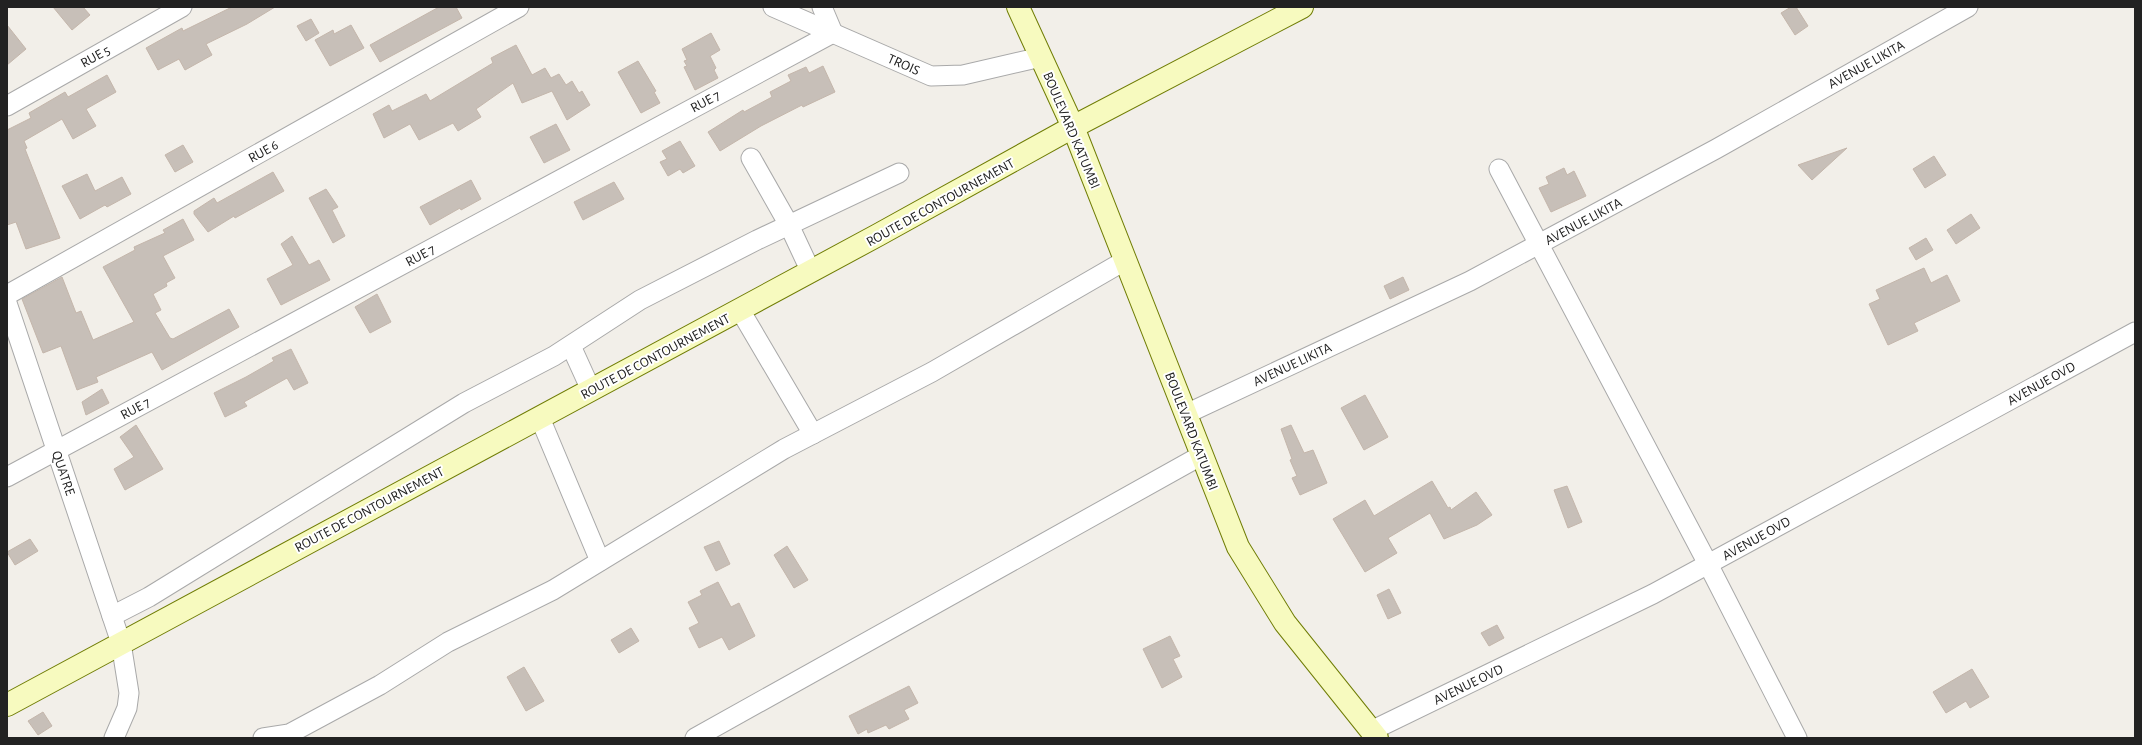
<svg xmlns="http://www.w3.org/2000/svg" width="2142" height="745" font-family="'Alegreya Sans',sans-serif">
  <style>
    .building { fill: #c7bfb8; stroke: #c4b6ab }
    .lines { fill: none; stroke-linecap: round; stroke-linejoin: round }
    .street-casing { stroke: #a9a9a9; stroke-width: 21 }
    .secondary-casing { stroke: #707d05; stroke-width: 24 }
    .street { stroke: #fff; stroke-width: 19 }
    .secondary { stroke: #f7fabf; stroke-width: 22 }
    .labels { text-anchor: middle; stroke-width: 4; stroke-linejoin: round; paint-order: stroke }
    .street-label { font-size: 14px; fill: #222; stroke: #fff }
  </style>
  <rect width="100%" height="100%" fill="#f2efe9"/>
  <g class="building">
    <path d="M53,7H83L90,15L72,30Z"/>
    <path d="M232,7H275L247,24L206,44L212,55L185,70L179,59L158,70L146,48L182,28L183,31Z"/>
    <path d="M439,7H456L462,18L380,62L370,45Z"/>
    <path d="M1791,7H1796L1808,26L1795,35L1781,13Z"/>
    <path d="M311,19L319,33L306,41L297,26Z"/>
    <path d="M7,25L26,49L7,65Z"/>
    <path d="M351,25L364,48L330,66L315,40L333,30L334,34Z"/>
    <path d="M711,33L720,50L710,56L716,68L714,70L718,78L695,90L684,67L687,66L684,61L687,60L682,49Z"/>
    <path d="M516,45L532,75L545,68L551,78L559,74L566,85L572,81L579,93L582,91L590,105L567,120L552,91L522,103L513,83L476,109L481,117L458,131L453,123L419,140L410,124L384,138L373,114L389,105L392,111L426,94L430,101L493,63L491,58Z"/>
    <path d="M638,61L656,91L654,92L660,103L641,113L618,72Z"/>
    <path d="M823,66L835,92L803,107L802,105L761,126L720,151L708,132L743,110L744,112L772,97L770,92L791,81L788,75L806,67L809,73Z"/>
    <path d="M107,75L116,92L86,109L96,126L73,139L62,119L24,141L27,148L25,149L60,238L26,249L16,222L7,225V130L31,118L29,113L65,92L68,97Z"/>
    <path d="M556,124L570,150L544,163L530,137Z"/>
    <path d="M680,141L695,166L683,173L680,169L668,176L660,162L667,159L662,151Z"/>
    <path d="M183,145L193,162L175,172L165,155Z"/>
    <path d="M1847,148L1812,180L1798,165Z"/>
    <path d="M1934,156L1946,175L1925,188L1913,169Z"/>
    <path d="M1564,168L1567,175L1574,171L1586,196L1551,212L1539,188L1549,184L1546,177Z"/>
    <path d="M273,172L284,191L235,218L234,216L208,232L194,214V211L214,198L217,203Z"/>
    <path d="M87,174L95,191L122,177L131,194L107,207L105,205L80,219L62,186Z"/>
    <path d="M471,180L481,199L461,210L460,208L430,225L420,207Z"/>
    <path d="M614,182L624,199L583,220L574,202Z"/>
    <path d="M326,189L338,207L332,210L345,236L333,243L309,198Z"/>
    <path d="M1971,214L1980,228L1956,244L1947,230Z"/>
    <path d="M183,219L194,240L163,256L175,278L166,283L167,286L153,294L161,310L155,313L170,338L173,339L229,309L239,327L162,370L152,352L96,377L98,382L77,390L61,346L43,353L22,299L62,277L76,313L81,311L93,340L134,322L103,267L135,250L134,247L165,233L163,230Z"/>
    <path d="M292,236L309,265L319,260L330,280L281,305L267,279L293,265L281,244Z"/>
    <path d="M1926,238L1933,250L1916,260L1909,248Z"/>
    <path d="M1924,268L1931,283L1947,275L1960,301L1914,323L1918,331L1888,345L1869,304L1880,299L1876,290Z"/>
    <path d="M1403,277L1409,290L1390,299L1384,286Z"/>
    <path d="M377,294L391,322L370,333L355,307Z"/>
    <path d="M291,349L308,383L294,390L287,378L244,402L247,406L225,417L214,393L246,377L274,361L272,358Z"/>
    <path d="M102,389L109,403L86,415L82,402Z"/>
    <path d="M1365,395L1388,437L1364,450L1341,408Z"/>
    <path d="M136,425L163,469L125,490L114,469L134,457L120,437Z"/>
    <path d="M1291,425L1304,453L1313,450L1327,483L1300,495L1292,478L1297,476L1290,460L1292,459L1281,429Z"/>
    <path d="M1432,481L1448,508L1450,507L1451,510L1476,492L1492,515L1477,525L1444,539L1430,513L1388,538L1397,553L1365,572L1333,519L1365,500L1374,516Z"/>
    <path d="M1567,486L1582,522L1568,528L1554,490Z"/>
    <path d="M30,539L38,551L15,565L7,552Z"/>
    <path d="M719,541L730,564L716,571L704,547Z"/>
    <path d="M787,546L808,580L794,588L774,555Z"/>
    <path d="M718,582L731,607L739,603L755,636L729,650L722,637L699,648L689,628L699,623L688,602L702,595L700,591Z"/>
    <path d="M1389,589L1401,613L1388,619L1377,595Z"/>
    <path d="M1497,625L1504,638L1489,646L1481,633Z"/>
    <path d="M631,628L639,641L619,653L611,640Z"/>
    <path d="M1170,636L1180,656L1173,659L1182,677L1162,688L1143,649Z"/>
    <path d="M524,667L544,701L526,711L507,677Z"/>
    <path d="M1972,669L1989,697L1970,708L1966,701L1946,713L1933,692Z"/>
    <path d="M909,686L918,703L904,710L909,719L889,729L886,725L868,733L867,729L858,734L849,716Z"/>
    <path d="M43,712L52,726L38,735L28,721Z"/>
  </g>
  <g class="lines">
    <g class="street-casing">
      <g id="street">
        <path d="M773,7L931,76L963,75L1041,57"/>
        <path d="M7,106L182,7"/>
        <path d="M751,158L789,225L811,272"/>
        <path d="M1499,169L1708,564L1797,738"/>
        <path d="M7,295L519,7"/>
        <path d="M7,303L121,643L129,693L127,708L114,738"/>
        <path d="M740,310L813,434"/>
        <path d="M571,346L591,390"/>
        <path d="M1186,414L1470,281L1716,149L1968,7"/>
        <path d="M540,418L600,561"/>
        <path d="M7,477L833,33L822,7"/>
        <path d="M112,616L149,597L464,403L554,356L640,300L757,240L899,173"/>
        <path d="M1371,731L1653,594L2135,332"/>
        <path d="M263,738L289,734L380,685L448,642L553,590L784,449L932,372L1126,260"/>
        <path d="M695,738L1202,455"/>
      </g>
    </g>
    <g class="secondary-casing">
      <g id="secondary">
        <path d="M1018,7L1073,127L1238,547L1285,623L1377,738"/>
        <path d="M7,705L878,235L1073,127L1302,7"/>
      </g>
    </g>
    <use href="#street" class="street"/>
    <use href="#secondary" class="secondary"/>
  </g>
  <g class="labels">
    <g class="street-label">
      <text transform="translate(95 56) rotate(-29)" y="5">RUE 5</text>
      <text transform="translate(904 64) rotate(24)" y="5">TROIS</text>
      <text transform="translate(1866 64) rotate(-29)" y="5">AVENUE LIKITA</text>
      <text transform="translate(705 101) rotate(-28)" y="5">RUE 7</text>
      <text transform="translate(1072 130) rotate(67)" y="5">BOULEVARD KATUMBI</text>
      <text transform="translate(263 151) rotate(-29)" y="5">RUE 6</text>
      <text transform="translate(940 202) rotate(-29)" y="5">ROUTE DE CONTOURNEMENT</text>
      <text transform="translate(1583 221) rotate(-28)" y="5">AVENUE LIKITA</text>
      <text transform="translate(420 255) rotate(-28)" y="5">RUE 7</text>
      <text transform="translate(655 356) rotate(-28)" y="5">ROUTE DE CONTOURNEMENT</text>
      <text transform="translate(1292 364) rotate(-25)" y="5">AVENUE LIKITA</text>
      <text transform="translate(2041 383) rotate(-29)" y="5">AVENUE OVD</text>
      <text transform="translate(135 408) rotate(-28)" y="5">RUE 7</text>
      <text transform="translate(1192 431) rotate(69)" y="5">BOULEVARD KATUMBI</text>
      <text transform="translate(64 473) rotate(71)" y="5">QUATRE</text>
      <text transform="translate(369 509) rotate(-28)" y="5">ROUTE DE CONTOURNEMENT</text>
      <text transform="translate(1756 538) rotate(-29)" y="5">AVENUE OVD</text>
      <text transform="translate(1468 684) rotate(-26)" y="5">AVENUE OVD</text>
    </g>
  </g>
  <rect width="2142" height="745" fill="none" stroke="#222222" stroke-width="16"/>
</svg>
